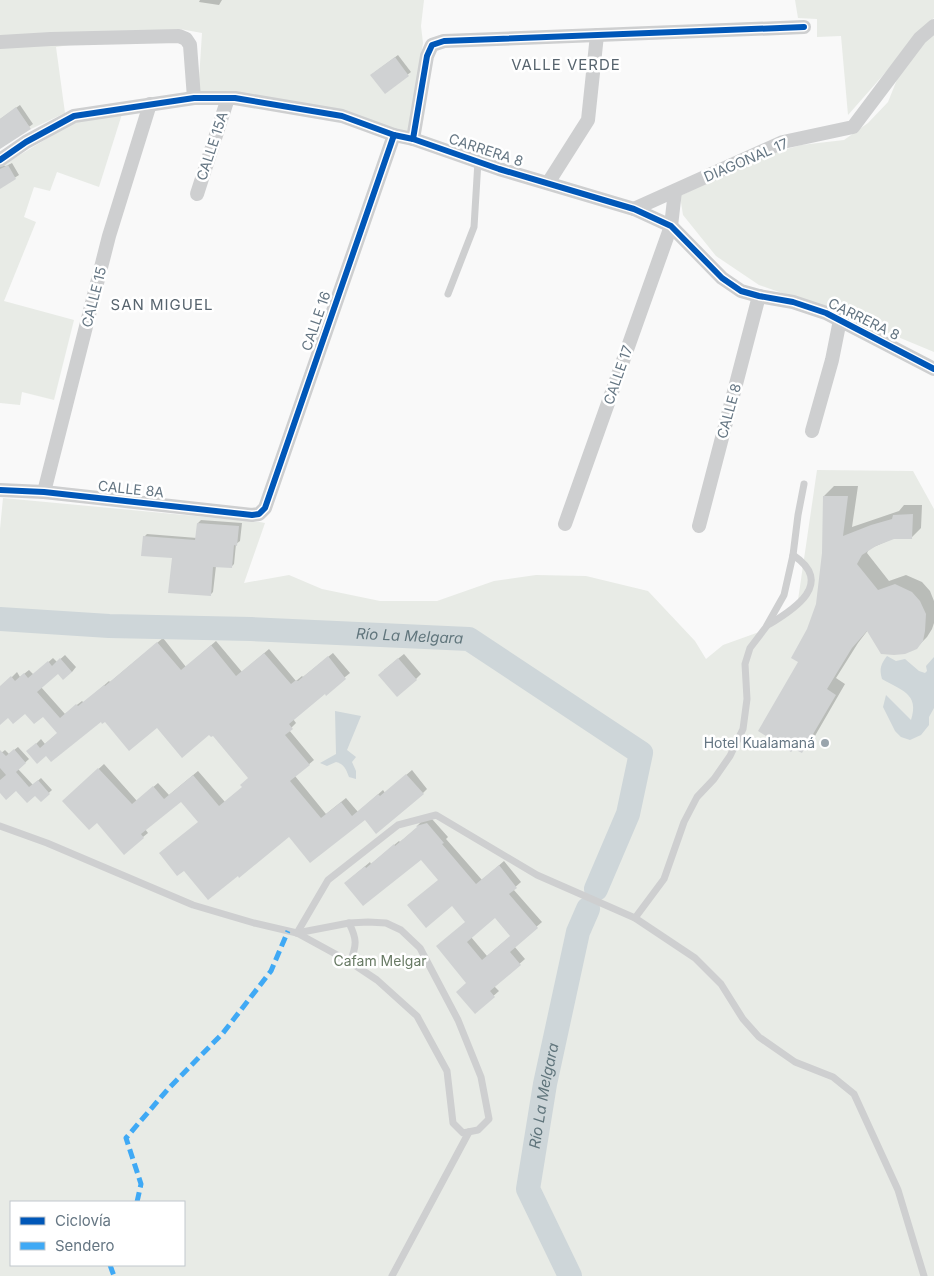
<svg xmlns="http://www.w3.org/2000/svg" width="934" height="1276" font-family="Inter,sans-serif">
  <style>
    .green { fill: #e8ebe6; fill-rule: evenodd }
    .water { fill: #ced6d9 }
    .shadow { fill: #0003; fill-rule: evenodd }
    .lines { fill: none; stroke-linecap: round; stroke-linejoin: round }
    .river { stroke: #ced6d9; stroke-width: 24 }
    .building { fill: #d0d2d3; fill-rule: evenodd }
    .service { stroke: #cecfd0; stroke-width: 7 }
    .minor { stroke: #cecfd0; stroke-width: 14 }
    .quiet { stroke: #3fa9f5; stroke-width: 5; stroke-dasharray: 10 5; stroke-linecap: butt }
    .cycleway-casing { stroke: #fff; stroke-width: 9 }
    .cycleway { stroke: #0057b8; stroke-width: 6 }
    .poi-dot { fill: #99a4ac; stroke: #fff; stroke-width: 2 }
    .labels { text-anchor: middle; stroke-width: 5; stroke-linejoin: round; paint-order: stroke }
    .street-label { font-size: 14px; fill: #657683; stroke: #fff }
    .poi-label { font-size: 14px; fill: #657683; stroke: #fff; text-anchor: end }
    .park-label { font-size: 14px; fill: #687a64; stroke: #fff }
    .neighbourhood-label { font-size: 15px; letter-spacing: 1px; fill: #57646e; stroke: #fff }
    .water-label { font-size: 15px; font-style: italic; fill: #60757c; stroke: #fff }
  </style>
  <rect width="100%" height="100%" fill="#f9f9f9"/>
  <g class="green">
    <path d="M0,0H424L421,26L423,43L408,133L198,95L202,33L180,29L56,47L65,113L31,129L16,108L0,119Z"/>
    <path d="M795,0H934V18L916,34L899,57L848,115L841,36L817,37V19L798,18Z"/>
    <path d="M934,28V352L845,315L759,285L716,256L683,215L680,196L765,155L801,145L844,140L868,123L888,102L902,67Z"/>
    <path d="M122,114L99,187L57,172L50,191L34,187L24,217L36,222L4,301L74,320L54,400L22,392L20,405L0,403V167L76,121Z"/>
    <path d="M817,470L913,471L934,509V1276H0V529L3,498L260,522L265,523L244,583L289,575L322,589L380,601H437L494,581L536,575L586,576L648,591L695,641L706,659L723,645L770,628L798,600ZM11,1202H184V1265H11Z"/>
  </g>
  <g class="water">
    <path d="M887,656L896,661L905,659L919,671L925,673L927,671L926,666L934,657V708L929,717V725L921,735L910,740L901,737L895,731L883,707L886,695L911,720C920,693 900,690 882,679C879,668 881,664 887,656Z"/>
    <path d="M335,711L361,716L347,750L356,757L352,762L356,771V779L349,777C346,769 344,764 336,762L327,766L320,763L336,754Z"/>
  </g>
  <g class="shadow">
    <path d="M200,0H222L219,5L199,2Z"/>
    <path d="M398,55L411,72L385,92L375,72Z"/>
    <path d="M20,105L33,124L0,148V119Z"/>
    <path d="M12,163L19,175L0,187V165L6,166Z"/>
    <path d="M834,486H858L852,527L899,511L904,505H922L921,528L911,538H894L869,549L867,553L889,581L906,575L922,582L930,591L934,601V623L932,629L927,637L916,648L868,630L858,643L836,678L845,684L812,741L802,751L799,661L817,605L823,553L824,496Z"/>
    <path d="M201,520L242,523L240,541L236,544L234,564L231,567L216,566L213,592L210,595L173,557L144,537L147,534L197,538L198,523Z"/>
    <path d="M163,638L186,667L216,641L242,672L269,649L296,681L302,676L303,677L333,653L350,673L293,719L296,723L289,730L314,760L295,776L326,814L346,798L358,812L383,790L385,793L412,770L427,789L423,793L365,818L289,835L199,822L181,800L145,829L148,833L143,837L97,821L68,797L104,764L137,801L158,783L169,795L198,771L225,802L243,787L249,778L213,734L157,726L101,720L46,754L33,747L41,739L45,744L59,732L43,715L25,712L8,716L0,723V704L9,680L17,672L20,677L29,670L34,675L53,658L57,662L65,655L76,667L72,672H58L41,687L65,714L82,701L84,703L109,681L110,682Z"/>
    <path d="M404,654L421,674L416,679L384,670Z"/>
    <path d="M18,747L29,759L18,769L33,785L41,778L52,790L41,800L36,794L16,789L0,792V754L5,750L9,754Z"/>
    <path d="M432,819L448,837L446,839L482,880L504,861L521,882L513,889L542,922L514,946L525,959L494,986L499,991L475,1012L468,983L466,922L439,879L421,858L350,879L370,862L371,864L399,841L400,842L418,827L417,826L422,821ZM495,917L511,936L487,956L471,937Z"/>
  </g>
  <g class="lines">
    <g class="river">
      <path id="s1" d="M0,619L109,626L251,629L469,639L641,753L628,814L596,889"/>
      <path id="s2" d="M570,1276L528,1189L545,1084L578,932L588,909"/>
    </g>
  </g>
  <g class="building">
    <path d="M395,57L409,76L385,94L370,75Z"/>
    <path d="M16,107L31,129L0,149V119Z"/>
    <path d="M8,165L16,179L0,189V169Z"/>
    <path d="M823,496H848L843,536L871,525L892,519L893,515L913,514L912,539H894L876,546L862,555L857,564L878,590L895,584L912,592L920,601L926,614L925,631L923,641L917,649L905,654L894,655L881,654L867,631L852,648L827,689L836,695L802,753L794,749L791,752L758,731L798,662L791,658L807,629L816,604L822,553Z"/>
    <path d="M197,523L239,526L237,546L234,545L232,568L213,567L211,596L168,593L172,558L141,556L143,536L195,540Z"/>
    <path d="M157,642L181,670L211,645L236,676L264,653L291,684L296,680L298,681L328,656L346,679L326,696L325,694L289,724L293,729L285,735L310,765L290,781L321,818L341,802L352,816L378,794L380,796L406,774L424,794L376,834L365,820L310,863L289,837L239,878L238,876L208,900L184,871L177,876L159,853L198,822L181,802L141,834L144,838L124,855L97,823L89,830L62,801L98,768L132,804L153,786L164,799L193,775L219,806L242,787L240,785L248,778L213,736L211,737L209,735L182,758L157,728L129,751L105,722L102,724L101,722L51,762L46,756L37,764L26,751L36,743L40,748L57,733L43,717L34,724L25,714L13,724L8,718L0,725V686L11,676L15,681L24,673L28,678L48,661L52,666L60,658L72,672L63,680L58,674L37,692L60,718L76,704L78,706L104,685L105,686Z"/>
    <path d="M398,658L417,680L397,697L378,675Z"/>
    <path d="M14,749L26,763L16,772L29,787L38,780L50,794L41,802L35,796L27,803L16,791L6,800L0,793V780L6,775L0,768V750L6,756Z"/>
    <path d="M427,823L444,843L442,844L476,884L499,865L517,888L509,894L538,928L510,952L521,965L490,991L495,997L475,1014L456,992L466,983L436,946L465,922L452,906L426,928L407,905L438,880L421,860L363,906L344,883L365,866L366,868L394,844L395,846L417,827L416,826ZM495,918L510,936L482,960L467,942Z"/>
  </g>
  <g class="lines">
    <g class="service">
      <path d="M448,294L474,227L478,161"/>
      <path d="M768,625C795,609 835,583 793,555"/>
      <path d="M0,826L47,843L193,905L254,923L297,933L350,962L377,980L417,1016L447,1071L453,1123L463,1133L478,1130L489,1119L481,1077L458,1020L420,948L401,930L386,923L368,922L349,923C357,939 357,945 350,962"/>
      <path d="M635,918L664,879L684,822L697,797L714,779L730,756L743,729L747,699L745,664L750,648L766,627L784,595L793,555L798,515L804,484"/>
      <path d="M297,933L328,880L398,825L436,815L537,875L635,918L695,958L721,984L743,1019L759,1037L795,1062L833,1077L854,1094L898,1190L924,1276"/>
      <path d="M297,933L349,923"/>
      <path d="M392,1276L469,1132"/>
    </g>
    <g class="minor">
      <path d="M0,42L51,39L179,36L186,39L190,45L194,98"/>
      <path d="M413,139L427,56L432,45L444,41L804,27"/>
      <path d="M0,160L26,142L74,116L194,98H235L342,116L394,135L413,139L499,169L634,209L671,226L722,278L741,291L759,296L793,302L826,313L934,369"/>
      <path d="M548,183L588,120L597,35"/>
      <path d="M197,194L228,98"/>
      <path d="M634,209L783,142L853,127L920,38L934,26"/>
      <path d="M812,431L832,360L840,320"/>
      <path d="M0,490L44,492L252,515L259,514L265,508L394,135"/>
      <path d="M44,492L109,236L150,104"/>
      <path d="M565,524L671,226L675,191"/>
      <path d="M699,526L759,296"/>
    </g>
    <g class="quiet">
      <path d="M137,1202L141,1184L126,1138L168,1089L223,1033L271,971L288,931"/>
      <path d="M110,1265L114,1276"/>
    </g>
    <g class="cycleway-casing">
      <g id="cycleway">
        <path d="M413,139L427,56L432,45L444,41L804,27"/>
        <path d="M0,160L26,142L74,116L194,98H235L342,116L394,135L413,139L499,169L634,209L671,226L722,278L741,291L759,296L793,302L826,313L934,369"/>
        <path d="M0,490L44,492L252,515L259,514L265,508L394,135"/>
      </g>
    </g>
    <use href="#cycleway" class="cycleway"/>
  </g>
  <circle class="poi-dot" cx="825" cy="743" r="5"/>
  <g class="labels">
    <g class="street-label">
      <text transform="translate(212 146) rotate(-72)" y="5">CALLE 15A</text>
      <text transform="translate(486 150) rotate(18)" y="5">CARRERA 8</text>
      <text transform="translate(746 160) rotate(-23)" y="5">DIAGONAL 17</text>
      <text transform="translate(94 297) rotate(-76)" y="5">CALLE 15</text>
      <text transform="translate(864 319) rotate(26)" y="5">CARRERA 8</text>
      <text transform="translate(316 321) rotate(-71)" y="5">CALLE 16</text>
      <text transform="translate(618 375) rotate(-71)" y="5">CALLE 17</text>
      <text transform="translate(729 411) rotate(-75)" y="5">CALLE 8</text>
      <text transform="translate(131 489) rotate(6)" y="5">CALLE 8A</text>
    </g>
    <g class="poi-label">
      <text x="815" y="748">Hotel Kualamaná</text>
    </g>
    <g class="park-label">
      <text x="380" y="966">Cafam Melgar</text>
    </g>
    <g class="neighbourhood-label">
      <text x="566" y="70">VALLE VERDE</text>
      <text x="162" y="310">SAN MIGUEL</text>
    </g>
    <g class="water-label">
      <text dy="5" stroke="none"><textPath href="#s1" startOffset="410">Río La Melgara</textPath></text>
      <text dy="5" stroke="none"><textPath href="#s2" startOffset="191">Río La Melgara</textPath></text>
    </g>
  </g>
  <rect x="10" y="1201" width="175" height="65" fill="#ffffff" stroke="#c1c8cd"/>
  <rect x="20" y="1217" width="25" height="8" fill="#0057b8" stroke="#c1c8cd"/>
  <text x="55" y="1226" font-size="15" fill="#657683">Ciclovía</text>
  <rect x="20" y="1242" width="25" height="8" fill="#3fa9f5" stroke="#c1c8cd"/>
  <text x="55" y="1251" font-size="15" fill="#657683">Sendero</text>
</svg>
